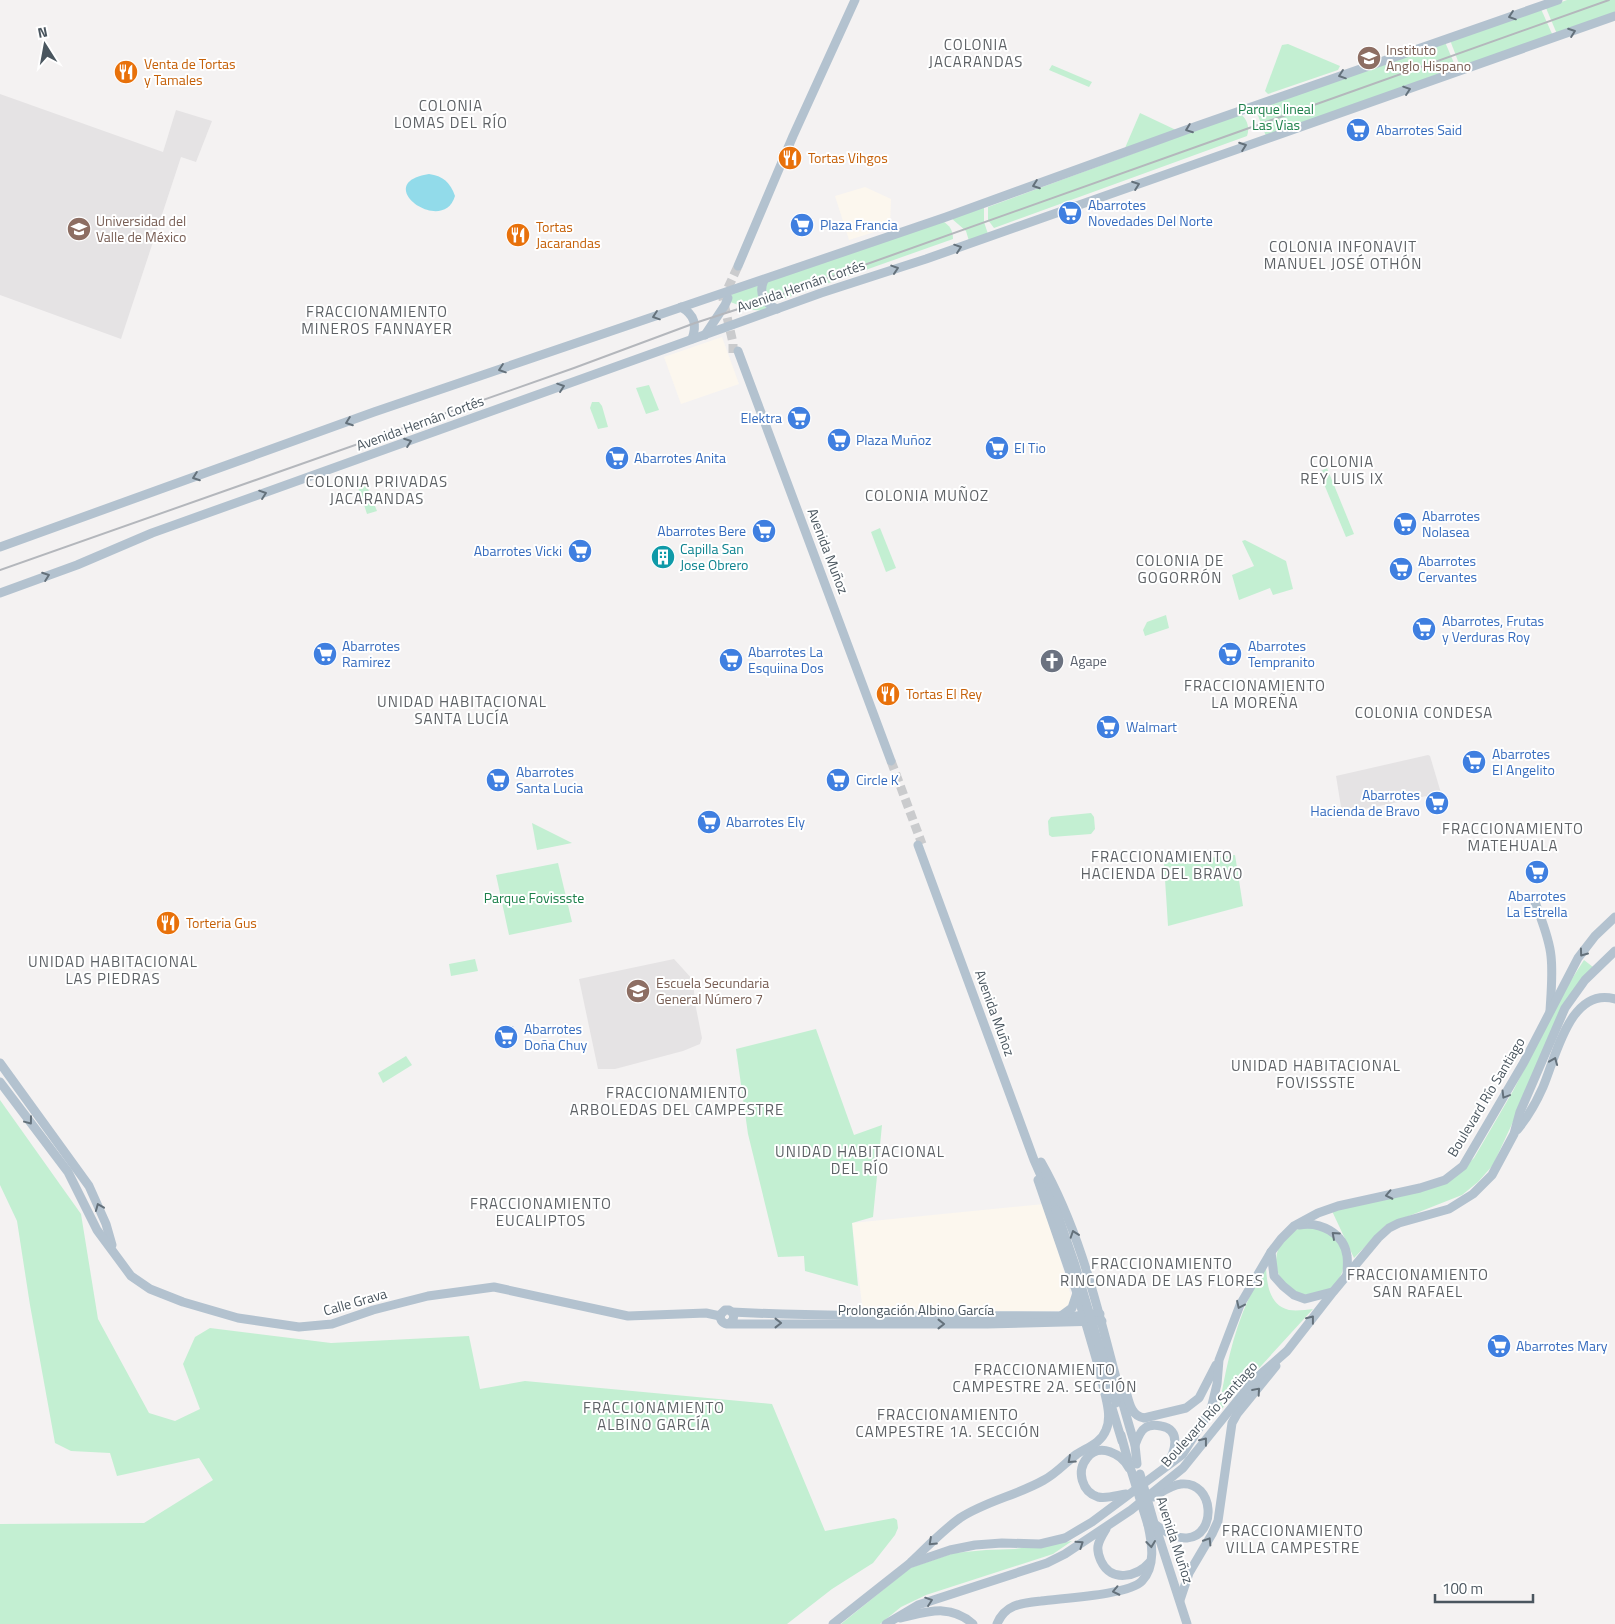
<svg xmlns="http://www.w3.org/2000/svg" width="1615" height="1624" font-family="'Titillium Web',sans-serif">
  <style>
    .commercial { fill: #fcf7ee }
    .education { fill: #e5e3e4 }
    .green { fill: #c3efd2 }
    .water { fill: #92dbea }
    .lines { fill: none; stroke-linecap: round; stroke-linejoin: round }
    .major-tunnel { stroke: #cacbcd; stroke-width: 9; stroke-dasharray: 9 4.5; stroke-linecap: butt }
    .major { stroke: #b3c2cf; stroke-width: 9 }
    .rail { stroke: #b4b7bc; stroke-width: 2 }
    .major-bridge { stroke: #b3c2cf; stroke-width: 9 }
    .oneway { stroke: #64717b }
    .labels { text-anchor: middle; stroke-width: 4; stroke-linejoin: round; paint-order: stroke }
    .education-label { font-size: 14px; fill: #785e54; stroke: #fff; text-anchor: start }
    .food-label { font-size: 14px; fill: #c56008; stroke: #fff; text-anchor: start }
    .park-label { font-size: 14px; fill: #1b7f49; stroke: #fff }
    .shop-label { font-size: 14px; fill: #366cbe; stroke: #fff; text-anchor: start }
    .street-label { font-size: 14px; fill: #4a565f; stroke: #fff }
    .culture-label { font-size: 14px; fill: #0d838f; stroke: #fff; text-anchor: start }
    .worship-label { font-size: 14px; fill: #5b616d; stroke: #fff; text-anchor: start }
    .neighbourhood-label { font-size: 15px; letter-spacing: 1px; fill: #5e6266; stroke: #fff }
  </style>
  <rect width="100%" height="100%" fill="#f4f2f2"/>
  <g class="commercial">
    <path d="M865,187L891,199L890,227L849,240L835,196Z"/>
    <path d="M722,337L739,384L681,404L664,357Z"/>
    <path d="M1044,1204L1071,1296L1069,1304L1062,1311L863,1312L852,1223Z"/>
  </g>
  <g class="education">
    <path d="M0,94L163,152L176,110L212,121L196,162L181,157L121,339L0,295Z"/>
    <path d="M1428,755L1430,756L1441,793L1346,813H1342L1336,776Z"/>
    <path d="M674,959L693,980L695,1003L702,1038L700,1044L683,1051L615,1069H598L579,979Z"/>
  </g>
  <g class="green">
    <path d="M1567,0H1615V13L1557,34L1546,8Z"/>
    <path d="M1541,9L1553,36L1461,69L1450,40Z"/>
    <path d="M1445,42L1457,70L1266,136L1255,108Z"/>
    <path d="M1288,44L1340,66L1338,70L1268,94L1265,91L1282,45Z"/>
    <path d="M1052,65L1092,82L1089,87L1049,70Z"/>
    <path d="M1140,113L1176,130L1125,148Z"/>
    <path d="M1240,114C1247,118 1250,128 1247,136L994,228L988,220V207Z"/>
    <path d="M984,207V222L988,234L969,241L966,231L951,218Z"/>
    <path d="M942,221C950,225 953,231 953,239L775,302H770L764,286L766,281Z"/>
    <path d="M759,284L771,309C756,314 743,306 730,302L732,293Z"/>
    <path d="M649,385L659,410L646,414L636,388Z"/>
    <path d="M592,402H599L602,406L608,427L598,429L590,408Z"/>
    <path d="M1327,468L1354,534L1346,537L1319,472Z"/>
    <path d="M366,484L377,511L367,514L358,487Z"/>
    <path d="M880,528L896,568L886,572L871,532Z"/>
    <path d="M1245,540L1286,561L1293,589L1273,595L1270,588L1239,600L1232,575L1254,566L1242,541Z"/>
    <path d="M1166,615L1169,628L1145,636L1143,630L1147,622Z"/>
    <path d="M1091,813L1094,817L1095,829L1091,834L1052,837L1049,835L1048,821L1051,817Z"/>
    <path d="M532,823L572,843L537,850Z"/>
    <path d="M1235,855L1243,906L1168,926L1164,863Z"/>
    <path d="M558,863L572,922L509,935L496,875Z"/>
    <path d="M475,959L478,971L451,976L449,964Z"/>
    <path d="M1584,960L1593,967L1573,992L1493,1165L1478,1182L1462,1195L1386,1225L1354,1258L1332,1211L1449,1182L1474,1158L1513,1091L1566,988Z"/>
    <path d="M816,1029L854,1135L882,1125L873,1217L852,1223L858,1286L805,1271L804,1256L778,1257L748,1134L736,1049Z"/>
    <path d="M406,1056L412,1065L383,1083L378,1073Z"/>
    <path d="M0,1100L81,1214L98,1319L149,1413L175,1421L200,1409L183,1364L195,1337L210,1328L331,1343L469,1336L480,1389L525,1381L772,1404L825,1531L894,1518L897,1520L898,1528L895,1535L873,1563L832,1589L787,1624H0V1524L144,1523L213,1480L199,1458L117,1476L110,1453L71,1451L55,1443L30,1305L17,1221L0,1185Z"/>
    <circle cx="1310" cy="1261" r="34"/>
    <path d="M1266,1267C1267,1284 1269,1305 1289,1310C1296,1311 1306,1310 1313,1309L1218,1413C1225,1374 1232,1334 1249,1298C1254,1287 1260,1277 1266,1267Z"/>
    <path d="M1072,1541L1053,1554L926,1595L901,1607L880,1624H841L910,1568L954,1553L986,1550L1015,1549Z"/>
  </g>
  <path class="water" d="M429,174C443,176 450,182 455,196C443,237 369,183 429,174Z"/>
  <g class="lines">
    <g class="major-tunnel">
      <path d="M733,353V343L723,299L738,266"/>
      <path d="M891,761L922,844"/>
    </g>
    <g class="major">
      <path d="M738,266L793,136L855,0"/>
      <path d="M764,280C758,293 764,303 777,309"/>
      <path d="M681,307C695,315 697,325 692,339"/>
      <path d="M705,335L725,305L728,298"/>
      <path d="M738,351L891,761"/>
      <path d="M0,547L374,412L946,217L1197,126L1558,0"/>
      <path d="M0,593L77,565L152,533L821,293L926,259L1615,16"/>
      <path d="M918,845L1034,1160L1056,1210"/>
      <path d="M1534,899C1540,917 1549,936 1551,956C1553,974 1551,993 1550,1011"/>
      <path d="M0,1063L89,1186L106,1224L112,1245"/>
      <path d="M0,1082L68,1172L97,1230L131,1276L150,1289L183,1302L238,1318L299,1327L332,1324L373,1310L428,1296L494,1287L628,1316L706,1313L720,1316"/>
      <path d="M1517,1130C1528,1117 1536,1103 1543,1087C1556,1057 1570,986 1615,999"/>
      <path d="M1041,1162C1091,1250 1105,1350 1135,1445L1137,1464"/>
      <path d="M1038,1180L1077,1293L1103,1382"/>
      <path d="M1299,1225C1320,1221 1344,1233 1347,1256C1348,1262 1347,1269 1347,1276"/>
      <path d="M1271,1252L1274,1276L1283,1286L1294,1295L1305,1299L1332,1292"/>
      <path d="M732,1312C847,1318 962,1315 1076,1316L1100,1314"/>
      <path d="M1061,1316L1072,1308L1077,1293"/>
      <path d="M730,1323L733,1320L734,1314L729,1310H725L721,1314C719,1319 722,1323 727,1324H987L1102,1321"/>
      <path d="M1126,1391C1129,1402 1131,1416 1144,1418L1186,1408L1199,1398L1216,1365"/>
      <path d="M1112,1408L1122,1441"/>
      <path d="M1121,1435L1127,1457"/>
      <path d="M1135,1445C1137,1440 1140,1431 1145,1428C1149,1425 1156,1425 1161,1426C1182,1429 1175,1452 1167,1465"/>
      <path d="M1126,1494C1118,1495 1107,1499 1098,1497C1082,1492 1076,1471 1087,1458C1099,1442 1122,1454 1129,1468"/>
      <path d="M1153,1497C1162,1492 1171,1485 1181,1484C1215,1481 1217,1536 1187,1538C1176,1539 1164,1531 1156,1525"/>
      <path d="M1155,1525L1187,1624"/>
      <path d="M1106,1529C1103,1534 1099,1540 1098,1546C1097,1552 1099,1556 1101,1561C1111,1583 1137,1577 1150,1562"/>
      <path d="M911,1562C927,1547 942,1531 960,1518C986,1501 1018,1495 1044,1480C1057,1473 1066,1462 1077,1454C1088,1447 1101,1443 1106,1430C1113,1415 1104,1393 1101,1377"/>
      <path d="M1180,1600L1189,1573L1212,1534L1218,1521L1232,1423L1237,1414L1276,1366"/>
      <path d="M900,1618C927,1612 950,1603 973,1624"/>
      <path d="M833,1624L909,1564L950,1550L975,1545L1002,1543L1040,1544L1065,1538L1092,1522L1182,1455L1211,1409L1217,1384L1219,1360L1240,1305L1271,1252L1281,1239L1294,1226L1318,1213L1338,1206L1420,1188L1445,1180L1463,1166L1524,1062L1578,958L1595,936L1615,917"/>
      <path d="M886,1624L918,1605L1047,1563L1065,1554L1131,1510L1183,1468L1254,1380L1287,1351L1333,1292L1378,1238L1389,1228L1399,1223L1449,1209L1473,1194L1492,1175L1514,1134L1520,1112L1565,1008L1585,980L1615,951"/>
      <path d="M997,1624C1005,1604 1022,1603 1041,1601C1062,1598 1129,1595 1142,1581C1156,1566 1152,1543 1148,1525"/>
    </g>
    <path class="rail" d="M0,570L574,368L695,323L763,301L1609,0"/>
    <g class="major-bridge">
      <path d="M1056,1210L1075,1265L1116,1403"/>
      <path d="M1127,1457L1148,1525"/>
      <path d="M1140,1474L1154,1523"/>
    </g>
  </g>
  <defs><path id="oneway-chevron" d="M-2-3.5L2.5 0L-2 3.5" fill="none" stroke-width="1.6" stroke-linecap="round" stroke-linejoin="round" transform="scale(1.25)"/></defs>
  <g class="oneway">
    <use href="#oneway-chevron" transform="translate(1512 16) rotate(161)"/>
    <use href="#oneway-chevron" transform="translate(1572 32) rotate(-20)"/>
    <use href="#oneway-chevron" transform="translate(1342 75) rotate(161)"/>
    <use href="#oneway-chevron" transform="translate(1407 90) rotate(-19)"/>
    <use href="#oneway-chevron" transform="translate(1189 129) rotate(159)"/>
    <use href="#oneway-chevron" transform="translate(1243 146) rotate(-20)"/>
    <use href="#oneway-chevron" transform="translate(1036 185) rotate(160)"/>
    <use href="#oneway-chevron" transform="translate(1136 185) rotate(-20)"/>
    <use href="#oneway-chevron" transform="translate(958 248) rotate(-19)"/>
    <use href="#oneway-chevron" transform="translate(895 269) rotate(-18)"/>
    <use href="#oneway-chevron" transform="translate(656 316) rotate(161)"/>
    <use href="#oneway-chevron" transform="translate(502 369) rotate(161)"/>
    <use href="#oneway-chevron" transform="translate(561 387) rotate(-19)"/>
    <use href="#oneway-chevron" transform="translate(349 422) rotate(160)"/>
    <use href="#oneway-chevron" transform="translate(408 442) rotate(-20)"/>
    <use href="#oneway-chevron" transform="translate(196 477) rotate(160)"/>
    <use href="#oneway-chevron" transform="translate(263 494) rotate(-19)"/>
    <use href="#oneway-chevron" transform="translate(46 576) rotate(-20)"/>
    <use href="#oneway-chevron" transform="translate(1583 953) rotate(126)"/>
    <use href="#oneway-chevron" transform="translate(1554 1061) rotate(-68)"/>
    <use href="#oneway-chevron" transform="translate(1505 1095) rotate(121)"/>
    <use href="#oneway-chevron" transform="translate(29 1121) rotate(53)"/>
    <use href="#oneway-chevron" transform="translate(1389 1195) rotate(168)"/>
    <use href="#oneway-chevron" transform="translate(99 1207) rotate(-112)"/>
    <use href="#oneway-chevron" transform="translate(1074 1234) rotate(-109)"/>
    <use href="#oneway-chevron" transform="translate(1335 1235) rotate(-138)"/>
    <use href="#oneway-chevron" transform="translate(1240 1305) rotate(115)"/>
    <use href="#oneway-chevron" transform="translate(1311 1319) rotate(-52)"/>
    <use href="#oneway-chevron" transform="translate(778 1323)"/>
    <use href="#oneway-chevron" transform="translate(941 1324)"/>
    <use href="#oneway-chevron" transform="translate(1257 1391) rotate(-49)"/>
    <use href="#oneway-chevron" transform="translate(1204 1441) rotate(-52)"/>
    <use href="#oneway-chevron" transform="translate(1071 1460) rotate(138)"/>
    <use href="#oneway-chevron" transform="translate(1208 1541) rotate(-58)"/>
    <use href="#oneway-chevron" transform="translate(932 1542) rotate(137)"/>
    <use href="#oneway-chevron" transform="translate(1080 1544) rotate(-34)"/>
    <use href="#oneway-chevron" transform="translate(1151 1544) rotate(83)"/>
    <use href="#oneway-chevron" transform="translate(1116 1591) rotate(168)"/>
    <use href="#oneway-chevron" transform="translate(929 1601) rotate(-19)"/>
  </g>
  <defs>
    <g id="school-disc" transform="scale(1.25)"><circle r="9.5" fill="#8d6e63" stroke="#fff"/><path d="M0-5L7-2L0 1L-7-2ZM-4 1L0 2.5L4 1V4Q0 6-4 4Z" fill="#fff"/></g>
    <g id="restaurant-disc" transform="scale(1.25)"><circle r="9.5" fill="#e8710a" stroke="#fff"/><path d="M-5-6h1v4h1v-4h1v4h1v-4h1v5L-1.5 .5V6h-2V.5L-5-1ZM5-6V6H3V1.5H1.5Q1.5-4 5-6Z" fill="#fff"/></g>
    <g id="supermarket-disc" transform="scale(1.25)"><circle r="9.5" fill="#3f7fe0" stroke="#fff"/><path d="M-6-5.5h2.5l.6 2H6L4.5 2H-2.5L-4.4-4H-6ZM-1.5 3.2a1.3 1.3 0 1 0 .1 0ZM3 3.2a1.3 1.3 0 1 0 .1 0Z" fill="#fff"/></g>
    <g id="university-disc" transform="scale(1.25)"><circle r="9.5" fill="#8d6e63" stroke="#fff"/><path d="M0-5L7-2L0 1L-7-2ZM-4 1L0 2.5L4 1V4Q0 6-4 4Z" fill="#fff"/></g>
    <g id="building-disc" transform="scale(1.25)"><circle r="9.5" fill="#0f9aa8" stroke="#fff"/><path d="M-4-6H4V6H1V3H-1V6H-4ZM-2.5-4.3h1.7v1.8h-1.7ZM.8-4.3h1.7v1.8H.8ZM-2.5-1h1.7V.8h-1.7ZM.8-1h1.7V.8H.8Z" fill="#fff"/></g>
    <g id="church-disc" transform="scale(1.25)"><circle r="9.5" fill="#6b7280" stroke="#fff"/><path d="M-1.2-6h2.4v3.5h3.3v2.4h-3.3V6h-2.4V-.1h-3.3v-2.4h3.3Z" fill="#fff"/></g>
  </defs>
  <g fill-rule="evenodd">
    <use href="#school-disc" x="1369" y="58"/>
    <use href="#restaurant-disc" x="126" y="72"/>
    <use href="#supermarket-disc" x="1358" y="130"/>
    <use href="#restaurant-disc" x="790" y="158"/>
    <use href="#supermarket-disc" x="1070" y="213"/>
    <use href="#supermarket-disc" x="802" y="225"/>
    <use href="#university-disc" x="79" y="229"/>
    <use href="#restaurant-disc" x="518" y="235"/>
    <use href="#supermarket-disc" x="799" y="418"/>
    <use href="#supermarket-disc" x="839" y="440"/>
    <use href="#supermarket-disc" x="997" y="448"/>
    <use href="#supermarket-disc" x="617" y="458"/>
    <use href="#supermarket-disc" x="1405" y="524"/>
    <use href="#supermarket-disc" x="764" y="531"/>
    <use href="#supermarket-disc" x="580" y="551"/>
    <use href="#building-disc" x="663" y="557"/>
    <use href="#supermarket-disc" x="1401" y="569"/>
    <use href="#supermarket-disc" x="1424" y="629"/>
    <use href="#supermarket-disc" x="325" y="654"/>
    <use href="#supermarket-disc" x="1230" y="654"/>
    <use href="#supermarket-disc" x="731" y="660"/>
    <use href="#church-disc" x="1052" y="661"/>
    <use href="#restaurant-disc" x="888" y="694"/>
    <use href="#supermarket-disc" x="1108" y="727"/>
    <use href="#supermarket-disc" x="1474" y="762"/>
    <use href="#supermarket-disc" x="498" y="780"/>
    <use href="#supermarket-disc" x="838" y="780"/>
    <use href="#supermarket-disc" x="1437" y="803"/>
    <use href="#supermarket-disc" x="709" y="822"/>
    <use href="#supermarket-disc" x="1537" y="872"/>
    <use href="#restaurant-disc" x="168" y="923"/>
    <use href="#school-disc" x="638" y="991"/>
    <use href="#supermarket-disc" x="506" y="1037"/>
    <use href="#supermarket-disc" x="1499" y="1346"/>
  </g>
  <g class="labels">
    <g class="education-label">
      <text x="1386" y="55">Instituto<tspan x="1386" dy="16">Anglo Hispano</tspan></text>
      <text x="96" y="226">Universidad del<tspan x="96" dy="16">Valle de México</tspan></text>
      <text x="656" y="988">Escuela Secundaria<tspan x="656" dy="16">General Número 7</tspan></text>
    </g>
    <g class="food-label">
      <text x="144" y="69">Venta de Tortas<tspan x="144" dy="16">y Tamales</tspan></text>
      <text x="808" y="163">Tortas Vihgos</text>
      <text x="536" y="232">Tortas<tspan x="536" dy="16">Jacarandas</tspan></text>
      <text x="906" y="699">Tortas El Rey</text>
      <text x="186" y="928">Torteria Gus</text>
    </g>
    <g class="park-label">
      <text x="1276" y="114">Parque lineal<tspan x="1276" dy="16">Las Vias</tspan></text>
      <text x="534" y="903">Parque Fovissste</text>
    </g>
    <g class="shop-label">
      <text x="1376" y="135">Abarrotes Said</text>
      <text x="1088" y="210">Abarrotes<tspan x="1088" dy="16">Novedades Del Norte</tspan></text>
      <text x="820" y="230">Plaza Francia</text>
      <text x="782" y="423" text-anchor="end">Elektra</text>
      <text x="856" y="445">Plaza Muñoz</text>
      <text x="1014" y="453">El Tio</text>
      <text x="634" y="463">Abarrotes Anita</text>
      <text x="1422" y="521">Abarrotes<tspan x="1422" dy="16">Nolasea</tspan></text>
      <text x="746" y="536" text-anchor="end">Abarrotes Bere</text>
      <text x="562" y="556" text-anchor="end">Abarrotes Vicki</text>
      <text x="1418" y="566">Abarrotes<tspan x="1418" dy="16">Cervantes</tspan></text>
      <text x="1442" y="626">Abarrotes, Frutas<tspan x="1442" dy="16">y Verduras Roy</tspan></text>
      <text x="342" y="651">Abarrotes<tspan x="342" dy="16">Ramirez</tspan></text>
      <text x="1248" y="651">Abarrotes<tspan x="1248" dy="16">Tempranito</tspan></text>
      <text x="748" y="657">Abarrotes La<tspan x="748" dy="16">Esquiina Dos</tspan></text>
      <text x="1126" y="732">Walmart</text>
      <text x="1492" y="759">Abarrotes<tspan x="1492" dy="16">El Angelito</tspan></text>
      <text x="516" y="777">Abarrotes<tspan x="516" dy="16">Santa Lucia</tspan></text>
      <text x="856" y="785">Circle K</text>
      <text x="1420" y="800" text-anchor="end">Abarrotes<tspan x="1420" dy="16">Hacienda de Bravo</tspan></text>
      <text x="726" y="827">Abarrotes Ely</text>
      <text x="1537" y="901" text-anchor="middle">Abarrotes<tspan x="1537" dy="16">La Estrella</tspan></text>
      <text x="524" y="1034">Abarrotes<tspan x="524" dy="16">Doña Chuy</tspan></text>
      <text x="1516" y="1351">Abarrotes Mary</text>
    </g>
    <g class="street-label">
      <text transform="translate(801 286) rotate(-19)" y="5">Avenida Hernán Cortés</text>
      <text transform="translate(420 423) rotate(-20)" y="5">Avenida Hernán Cortés</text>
      <text transform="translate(828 551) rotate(69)" y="5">Avenida Muñoz</text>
      <text transform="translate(995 1013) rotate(70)" y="5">Avenida Muñoz</text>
      <text transform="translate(1486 1097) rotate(-59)" y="5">Boulevard Río Santiago</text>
      <text transform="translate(355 1302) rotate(-16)" y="5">Calle Grava</text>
      <text x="916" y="1315">Prolongación Albino García</text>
      <text transform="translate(1209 1414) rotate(-48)" y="5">Boulevard Río Santiago</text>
      <text transform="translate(1175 1540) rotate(72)" y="5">Avenida Muñoz</text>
    </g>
    <g class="culture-label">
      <text x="680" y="554">Capilla San<tspan x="680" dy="16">Jose Obrero</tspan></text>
    </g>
    <g class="worship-label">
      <text x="1070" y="666">Agape</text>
    </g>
    <g class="neighbourhood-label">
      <text x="976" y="50">COLONIA<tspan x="976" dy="17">JACARANDAS</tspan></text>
      <text x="451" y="111">COLONIA<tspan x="451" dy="17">LOMAS DEL RÍO</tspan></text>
      <text x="1343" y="252">COLONIA INFONAVIT<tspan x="1343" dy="17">MANUEL JOSÉ OTHÓN</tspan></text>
      <text x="377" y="317">FRACCIONAMIENTO<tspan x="377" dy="17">MINEROS FANNAYER</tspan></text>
      <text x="1342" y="467">COLONIA<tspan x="1342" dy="17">REY LUIS IX</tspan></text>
      <text x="377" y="487">COLONIA PRIVADAS<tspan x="377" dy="17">JACARANDAS</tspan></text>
      <text x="927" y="501">COLONIA MUÑOZ</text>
      <text x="1180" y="566">COLONIA DE<tspan x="1180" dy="17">GOGORRÓN</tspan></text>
      <text x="1255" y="691">FRACCIONAMIENTO<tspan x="1255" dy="17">LA MOREÑA</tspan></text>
      <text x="462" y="707">UNIDAD HABITACIONAL<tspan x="462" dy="17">SANTA LUCÍA</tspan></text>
      <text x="1424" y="718">COLONIA CONDESA</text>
      <text x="1513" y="834">FRACCIONAMIENTO<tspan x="1513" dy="17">MATEHUALA</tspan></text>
      <text x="1162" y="862">FRACCIONAMIENTO<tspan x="1162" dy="17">HACIENDA DEL BRAVO</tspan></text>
      <text x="113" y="967">UNIDAD HABITACIONAL<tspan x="113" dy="17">LAS PIEDRAS</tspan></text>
      <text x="1316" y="1071">UNIDAD HABITACIONAL<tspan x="1316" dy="17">FOVISSSTE</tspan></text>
      <text x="677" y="1098">FRACCIONAMIENTO<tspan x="677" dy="17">ARBOLEDAS DEL CAMPESTRE</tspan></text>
      <text x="860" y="1157">UNIDAD HABITACIONAL<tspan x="860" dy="17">DEL RÍO</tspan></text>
      <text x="541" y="1209">FRACCIONAMIENTO<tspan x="541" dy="17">EUCALIPTOS</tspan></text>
      <text x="1162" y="1269">FRACCIONAMIENTO<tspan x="1162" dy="17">RINCONADA DE LAS FLORES</tspan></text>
      <text x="1418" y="1280">FRACCIONAMIENTO<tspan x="1418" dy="17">SAN RAFAEL</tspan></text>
      <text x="1045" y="1375">FRACCIONAMIENTO<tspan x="1045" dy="17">CAMPESTRE 2A. SECCIÓN</tspan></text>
      <text x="654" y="1413">FRACCIONAMIENTO<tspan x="654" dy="17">ALBINO GARCÍA</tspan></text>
      <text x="948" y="1420">FRACCIONAMIENTO<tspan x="948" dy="17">CAMPESTRE 1A. SECCIÓN</tspan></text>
      <text x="1293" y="1536">FRACCIONAMIENTO<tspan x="1293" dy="17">VILLA CAMPESTRE</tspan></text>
    </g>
  </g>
  <g transform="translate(45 45) rotate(349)" stroke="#ffffff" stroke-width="4" paint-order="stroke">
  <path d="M0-4L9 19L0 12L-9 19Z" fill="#4a565f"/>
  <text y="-8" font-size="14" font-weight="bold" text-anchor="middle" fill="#4a565f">N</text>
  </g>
  <path d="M1435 1594v8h98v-8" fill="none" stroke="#4a565f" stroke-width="2.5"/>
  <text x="1442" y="1594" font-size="15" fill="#4a565f" stroke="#ffffff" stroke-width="4" paint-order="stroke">100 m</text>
</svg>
